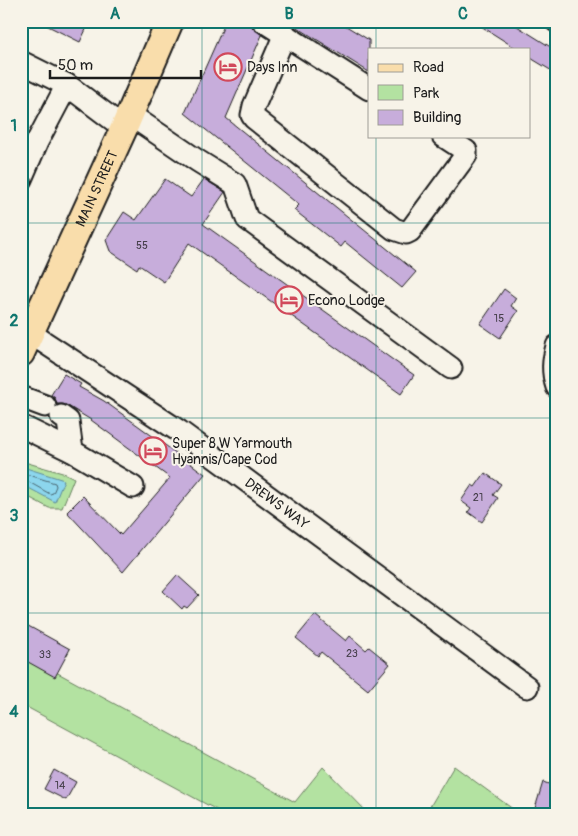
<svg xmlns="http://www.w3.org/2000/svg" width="578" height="836" font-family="Pangolin,sans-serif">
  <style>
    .green { fill: #b3e2a1; stroke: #687f5e }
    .water { fill: #8cd6ed; stroke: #5f8c99 }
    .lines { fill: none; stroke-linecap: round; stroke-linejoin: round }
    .shore { stroke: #496670; stroke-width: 1 }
    .building { fill: #c7addb; stroke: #1c1c1c }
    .minor-casing { stroke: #1c1c1c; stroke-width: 25 }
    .major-casing { stroke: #1c1c1c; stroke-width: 30 }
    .minor { stroke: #f7f3e8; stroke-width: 21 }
    .major { stroke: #f9ddab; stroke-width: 26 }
    .grid { fill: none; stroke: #0f766e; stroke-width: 1; stroke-opacity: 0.55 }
    .labels { text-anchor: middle; stroke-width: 4; stroke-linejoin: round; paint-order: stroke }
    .number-label { font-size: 11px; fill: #47404c }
    .poi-label { font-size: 14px; fill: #1c1c1c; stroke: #f7f3e8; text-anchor: start }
    .street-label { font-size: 14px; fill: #1c1c1c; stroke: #f7f3e8 }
    .neatline { fill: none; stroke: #0f766e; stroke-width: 2 }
    .grid-label { font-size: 16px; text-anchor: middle; font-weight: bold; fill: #0f766e }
  </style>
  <rect width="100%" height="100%" fill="#f7f3e8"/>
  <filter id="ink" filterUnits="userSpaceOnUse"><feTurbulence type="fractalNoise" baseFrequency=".02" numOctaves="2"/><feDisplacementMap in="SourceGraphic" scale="10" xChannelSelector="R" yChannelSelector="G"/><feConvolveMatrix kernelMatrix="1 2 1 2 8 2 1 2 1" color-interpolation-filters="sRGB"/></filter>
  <g filter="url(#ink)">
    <g class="green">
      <path d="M21,461L66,474L74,478L62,508H49L21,493Z"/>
      <path d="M21,653L295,802L323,767L370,815H226L21,704Z"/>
      <path d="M454,766L521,815H425Z"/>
    </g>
    <path class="water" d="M26,468L64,480L55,502L21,484Z"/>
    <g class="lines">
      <path class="shore" d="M29,475L55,483L56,486L53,493L50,494L27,481L26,478Z"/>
    </g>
    <g class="building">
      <path d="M38,21H90L80,42Z"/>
      <path d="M226,21H251L252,27L262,35L226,118L416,272L402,288L345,242L341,247L294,210L299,205L185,113Z"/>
      <path d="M287,21H338L369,40V72Z"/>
      <path d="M473,21H509L557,51V74L529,57V49H517Z"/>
      <path d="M165,179L191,197L204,179L225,192L203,224L414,375L401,394L189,243L164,282L139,265L137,269L110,251L106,240L124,212L136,220Z"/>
      <path d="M504,289L516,298L511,306L518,311L500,338L480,324Z"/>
      <path d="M64,374L81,384L79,387L104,401L205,474L123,572L67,512L83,496L121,535L170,478L91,420L68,406L63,404H57L55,398L51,395Z"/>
      <path d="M485,473L501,484L493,495L498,498L482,522L468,512L471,508L461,501L472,485L475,487Z"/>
      <path d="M177,575L199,595L187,608L184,606L182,609L163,591Z"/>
      <path d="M315,615L346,641L350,636L366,650L369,647L390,664L368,690L321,652L318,656L296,638Z"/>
      <path d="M21,622L70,649L55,677L21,658Z"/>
      <path d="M54,770L76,782L66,800L44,789Z"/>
      <path d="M543,782L557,787V815H533Z"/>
    </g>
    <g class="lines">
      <g class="minor-casing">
        <g id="minor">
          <path d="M263,21L369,89"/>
          <path d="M556,21H557"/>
          <path d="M285,34L254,106L252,115L254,118L394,229L406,233L410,231L466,155V151L443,136"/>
          <path d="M21,62L67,85"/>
          <path d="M129,114L198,161L235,184L247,219L451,368"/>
          <path d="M21,179L37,142L67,85L124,128"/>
          <path id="s1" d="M21,327L179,431L527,687"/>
          <path d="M557,346C553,361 552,372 557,387"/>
          <path d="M21,397L45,406"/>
          <path d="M61,416L68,421L72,451"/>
          <path d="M21,426L72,451L133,487"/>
        </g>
      </g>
      <g class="major-casing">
        <g id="major">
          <path id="s2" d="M21,353L124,128L170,21"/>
        </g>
      </g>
      <use href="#minor" class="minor"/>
      <use href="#major" class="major"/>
    </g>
  </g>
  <path class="grid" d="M202,21V815M376,21V49M376,136V815M21,223H557M21,418H557M21,613H557"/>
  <defs>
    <g id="hotel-ring" transform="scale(1.4375)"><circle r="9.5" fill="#f7f3e8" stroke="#d1495b" stroke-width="1.5"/><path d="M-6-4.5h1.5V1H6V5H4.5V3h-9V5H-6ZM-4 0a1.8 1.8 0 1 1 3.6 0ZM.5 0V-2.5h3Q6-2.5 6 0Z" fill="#d1495b"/></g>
  </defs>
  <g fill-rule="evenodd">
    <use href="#hotel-ring" x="228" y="67"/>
    <use href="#hotel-ring" x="289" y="300"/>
    <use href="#hotel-ring" x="153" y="451"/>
  </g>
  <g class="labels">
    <g class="number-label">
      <text x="142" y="249">55</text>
      <text x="499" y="322">15</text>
      <text x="478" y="501">21</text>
      <text x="352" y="657">23</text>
      <text x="45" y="658">33</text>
      <text x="60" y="789">14</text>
    </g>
    <g class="poi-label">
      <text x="247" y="72">Days Inn</text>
      <text x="308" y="305">Econo Lodge</text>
      <text x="172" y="448">Super 8 W Yarmouth<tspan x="172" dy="16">Hyannis/Cape Cod</tspan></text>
    </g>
    <g class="street-label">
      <text dy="5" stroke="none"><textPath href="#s2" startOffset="181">MAIN STREET</textPath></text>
      <text dy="5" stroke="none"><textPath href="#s1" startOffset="311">DREWS WAY</textPath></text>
    </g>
  </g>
  <rect width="578" height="836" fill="none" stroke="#f7f3e8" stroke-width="55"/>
  <rect x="368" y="48" width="162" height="90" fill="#f7f3e8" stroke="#9f9d96"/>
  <rect x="378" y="64" width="25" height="8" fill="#f9ddab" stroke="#9f9d96"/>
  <text x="413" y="72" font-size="15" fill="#1c1c1c">Road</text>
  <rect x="378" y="85" width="25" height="15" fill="#b3e2a1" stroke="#9f9d96"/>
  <text x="413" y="98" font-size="15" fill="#1c1c1c">Park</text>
  <rect x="378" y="110" width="25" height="15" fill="#c7addb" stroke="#9f9d96"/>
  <text x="413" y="122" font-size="15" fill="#1c1c1c">Building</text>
  <path d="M50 70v8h151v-8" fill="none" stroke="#1c1c1c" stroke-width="2.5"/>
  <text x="58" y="70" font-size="15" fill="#1c1c1c" stroke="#f7f3e8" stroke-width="4" paint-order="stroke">50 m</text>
  <rect x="28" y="28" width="522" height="780" class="neatline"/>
  <g class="grid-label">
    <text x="115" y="19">A</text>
    <text x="289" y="19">B</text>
    <text x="463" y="19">C</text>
    <text x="14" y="131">1</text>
    <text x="14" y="326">2</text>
    <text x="14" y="521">3</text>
    <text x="14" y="717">4</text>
  </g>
</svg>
